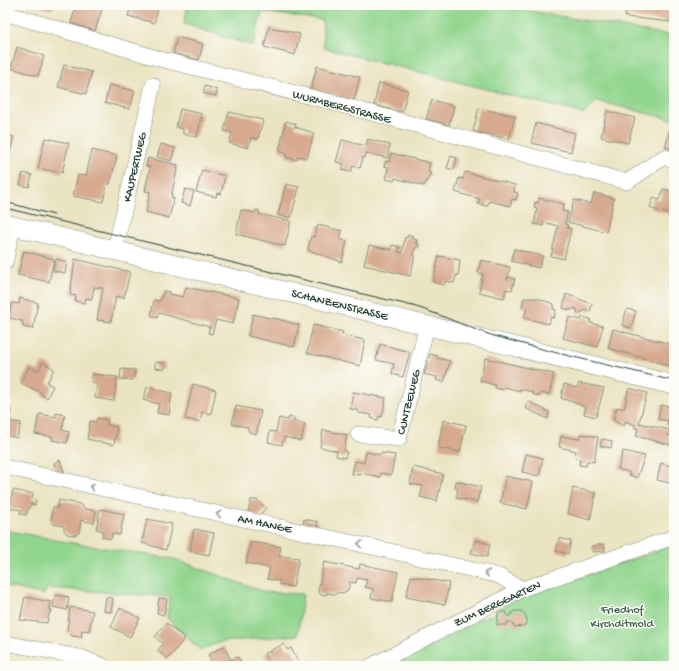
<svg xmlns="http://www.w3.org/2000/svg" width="679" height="671" font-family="'Gochi Hand',sans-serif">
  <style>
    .green { fill: #92d58e; stroke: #588961 }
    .building { fill: #d7a98e }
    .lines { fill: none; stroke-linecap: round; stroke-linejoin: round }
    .minor-casing { stroke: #85907c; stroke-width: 16 }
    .tertiary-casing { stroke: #85907c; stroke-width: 20 }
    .minor { stroke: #fff; stroke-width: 15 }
    .tertiary { stroke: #fff; stroke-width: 19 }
    .tram { stroke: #1f3d34; stroke-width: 1 }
    .oneway { stroke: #8f9e9a }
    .labels { text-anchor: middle; stroke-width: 3; stroke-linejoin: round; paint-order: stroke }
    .street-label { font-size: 12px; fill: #1f3d34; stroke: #fdfcf7 }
    .park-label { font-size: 12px; fill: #3c634a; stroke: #fdfcf7 }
  </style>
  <rect width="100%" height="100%" fill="#fdfcf7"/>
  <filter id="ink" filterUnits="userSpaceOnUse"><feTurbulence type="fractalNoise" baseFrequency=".025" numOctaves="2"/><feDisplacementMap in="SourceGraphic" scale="8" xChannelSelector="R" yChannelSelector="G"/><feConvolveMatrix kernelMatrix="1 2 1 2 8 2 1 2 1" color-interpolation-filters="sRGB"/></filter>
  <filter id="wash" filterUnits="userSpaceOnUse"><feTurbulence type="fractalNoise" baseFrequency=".012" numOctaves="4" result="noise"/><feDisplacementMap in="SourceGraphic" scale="16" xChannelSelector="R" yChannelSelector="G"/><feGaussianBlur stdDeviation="0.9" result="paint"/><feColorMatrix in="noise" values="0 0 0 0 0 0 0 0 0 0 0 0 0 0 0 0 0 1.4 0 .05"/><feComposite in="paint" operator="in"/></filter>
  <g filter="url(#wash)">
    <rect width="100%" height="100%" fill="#ebe4c3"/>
    <g class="green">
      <path d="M188,5H496L674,36V120L597,101L584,114L324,48L322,20L262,12L253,46L184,24Z"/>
      <path d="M5,530L67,542L174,559L265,592L303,594L298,635L221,642L200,650L167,618L170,597L47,588L44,595L5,586Z"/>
      <path d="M674,545V666H393L481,618L492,615L500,608L520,598Z"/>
    </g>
    <g id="blocks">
      <g class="building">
        <path d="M35,5H53L52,10Z"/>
        <path d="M76,5L103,6L95,31L71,23Z"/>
        <path d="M131,5H159L154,23L128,16Z"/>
        <path d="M627,5H673L671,22L625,17Z"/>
        <path d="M269,27L300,34L295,55L264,47Z"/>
        <path d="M177,37L203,44L199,60L173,53Z"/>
        <path d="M17,47L44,56L38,76L11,68Z"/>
        <path d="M64,65L92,72L86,94L58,87Z"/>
        <path d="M317,66L360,77L354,100L311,89Z"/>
        <path d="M379,83L408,90L402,112L374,105Z"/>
        <path d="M109,85L135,91L130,109L105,103Z"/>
        <path d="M205,86L217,90L216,96L203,93Z"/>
        <path d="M432,100L454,106L449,125L426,119Z"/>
        <path d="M479,108L515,116L509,139L473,131Z"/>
        <path d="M180,109L202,114L197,137L183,134V129L176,127Z"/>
        <path d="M607,111L635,118L628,143L601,137Z"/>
        <path d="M229,112L263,120L258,139L251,138L248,148L229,143L232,133L224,131Z"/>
        <path d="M286,121L296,124L295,127L314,133L307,158L298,156L297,160L286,157L287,153L279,151Z"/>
        <path d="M536,123L575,133L571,152L531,143Z"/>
        <path d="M671,127L674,128V150L665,147Z"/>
        <path d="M5,135L14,137L7,164L5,163Z"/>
        <path d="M45,138L69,143L62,173L38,168Z"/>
        <path d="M368,139L390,145L387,158L366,153L365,158L363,157L360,168L353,166L351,172L342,170L344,164L336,162L342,140L366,146Z"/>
        <path d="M161,144L175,148L171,161L157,157Z"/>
        <path d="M92,150L117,156L110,184H107L103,202L73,196L78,175L86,176Z"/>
        <path d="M391,153L430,163L428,172L431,173L424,186L395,178L394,181L386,179L388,167L384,166L386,161L389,162Z"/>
        <path d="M451,156L457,158L454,170L447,168Z"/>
        <path d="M148,158L178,165L171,197L174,198L169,218L146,212L150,192L145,191L150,167L146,166Z"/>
        <path d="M202,170L225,176L221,194L217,193L216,197L196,192Z"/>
        <path d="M465,172L515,185L514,192L518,193L516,200L512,199L510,206L489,201L487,206L478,204L480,199L455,192L459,178L463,179Z"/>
        <path d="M23,173L32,175L29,187L20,185Z"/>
        <path d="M674,182V216L650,208L653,198L660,200L663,189L671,191Z"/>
        <path d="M286,184L299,187L291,218L278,215Z"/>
        <path d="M185,189L194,191L190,206L181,203Z"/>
        <path d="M594,193L614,198L606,232L568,222L574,200L591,204Z"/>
        <path d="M539,198L564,204L562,211L568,212L565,224L568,225L567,228L571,229L564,259L551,256L558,226L544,222L543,226L534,224L537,209L534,208L535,202L538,203Z"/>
        <path d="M241,210L255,213L256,210L259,211V214L291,221L285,246L236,234Z"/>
        <path d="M318,225L342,231L340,239L347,241L342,262L308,250L311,236L314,237Z"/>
        <path d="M408,235L413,236L412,239L417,240L416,243L419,244L418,248H415L413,255L415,256L410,276L364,265L369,245L391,250L392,245L400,247L398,252L402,253L405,237L407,238Z"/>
        <path d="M514,249L543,256L539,268L511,261Z"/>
        <path d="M24,251L54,259L49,282L18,275Z"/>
        <path d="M439,256L460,260L458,276L456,275L454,283L445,281L444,285L433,282Z"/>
        <path d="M56,259L67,262L65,273L53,271Z"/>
        <path d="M75,259L130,272L124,298L116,296L111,322L97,320L103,288L94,287L92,299L86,298L85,303L75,301L76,296L70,295Z"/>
        <path d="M481,260L510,267L507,280L509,277L515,279L512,290L506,289L504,298L479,292L483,274L478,273Z"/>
        <path d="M186,287L239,298L233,324L216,320L212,334L208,333L210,327L159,313L157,318L151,315L154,300L160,301L164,291L169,292V294L183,297Z"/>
        <path d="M566,294L592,304L590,312L586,310L578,314L576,308L570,310L563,308Z"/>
        <path d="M20,298L38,303L33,329L24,327L22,321L10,318L7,330H5V315L9,316L12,303L19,304Z"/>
        <path d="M524,298H537L554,304L553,309L556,310L554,318L551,317L549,324L524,318L527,308L522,307Z"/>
        <path d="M627,309L636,311L631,328L622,325Z"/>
        <path d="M253,314L274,319V318L299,325L294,347L248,336Z"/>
        <path d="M569,317L581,320L582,317L591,319L590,323L603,326L597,347L563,338Z"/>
        <path d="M313,325L343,332L342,335L365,340L360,366L307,353Z"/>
        <path d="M613,329L674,345V367L608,348Z"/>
        <path d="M380,344L410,352L403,377L392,374L394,364L376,360Z"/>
        <path d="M430,354L437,356V358L450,361L444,382L436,380L437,377L424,374Z"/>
        <path d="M485,358L554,374L549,395L540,393L539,396L532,394L533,392L520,389V391L504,387L503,390L495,388V385L480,381Z"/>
        <path d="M43,362L54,369L47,383L53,386L47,398L41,395L42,393L21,383L29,367L38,371Z"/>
        <path d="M155,362L165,363V369L155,368Z"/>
        <path d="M121,369L135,370L133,380L120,379Z"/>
        <path d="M92,374L117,377L114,401L95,398L97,384L91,382Z"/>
        <path d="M579,383L604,388L596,417L584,414L586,407L561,398L564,384L577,388Z"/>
        <path d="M193,384L216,390L211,414L202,412L200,422L185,419Z"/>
        <path d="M147,387L172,393L169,415L157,413L159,404L143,400Z"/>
        <path d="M629,388L647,393L639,423L670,430L668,435L673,437L671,445L636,436L638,429L635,428V425L625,421L624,426L613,420L617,407L624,409Z"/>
        <path d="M353,392L386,398L382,417L379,416L378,420L371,418L372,415L359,413L358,410L350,409Z"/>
        <path d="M528,401L549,412L548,419L525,408Z"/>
        <path d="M661,405L674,407V427L667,425L668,421L658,419Z"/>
        <path d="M236,406L261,411L256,434L249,432L247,427L232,424Z"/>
        <path d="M5,408L11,409L9,421L21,423L17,438L5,435Z"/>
        <path d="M56,413L65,415L62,430L69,432L67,443L52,440L53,437L35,434L39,414L56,417Z"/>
        <path d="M289,417L294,418V421L305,424L301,441L284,437L282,445L268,442L270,431L276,432L279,418L288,420Z"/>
        <path d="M97,418L108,420L107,425L117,427L114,445L87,439L90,421L96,422Z"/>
        <path d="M443,420L466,425L460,452L438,448Z"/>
        <path d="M323,430L347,435L344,451L347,452L345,458L336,456L337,451L320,447Z"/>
        <path d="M580,434L598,437L594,462L587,461L586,466L579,465L580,459L575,458L576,451L559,447L561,436L579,439Z"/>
        <path d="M602,439L612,441L611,448L600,446Z"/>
        <path d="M623,451L645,456L637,478L629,475V472L618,469Z"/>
        <path d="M366,452L381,455L382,453L395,455L391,475L381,473L380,477L361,473V475L352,474L355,461L364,463Z"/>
        <path d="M526,454L543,458L539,476L522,472Z"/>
        <path d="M60,460L64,472L57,474L54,463Z"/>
        <path d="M661,463L674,467V484L657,480Z"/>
        <path d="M413,467L443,474L437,501L420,497L423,486L410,484Z"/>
        <path d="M506,476L533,482L527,509L500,503Z"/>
        <path d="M456,481L481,487L477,502L456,498L458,489L455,488Z"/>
        <path d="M573,488L596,493L590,520L568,514Z"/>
        <path d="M13,490L33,494L32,499L36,500L35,505L31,504L26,515L20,514L21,510L9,508Z"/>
        <path d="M59,500L80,504L84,508L96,511L94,523L81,520L79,533L74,535L67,534L64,530V526L53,524L51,519L53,507L57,508Z"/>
        <path d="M251,500H257L266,508L259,516L248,514Z"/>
        <path d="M100,509L124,514L120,535L112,533L111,539L102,537L103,531L96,529Z"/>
        <path d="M147,519L172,524L166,550L142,543Z"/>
        <path d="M304,519L318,522L316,529L303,526Z"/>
        <path d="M194,529L214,533L209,555L190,551Z"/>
        <path d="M559,538L571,541L568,554L556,551Z"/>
        <path d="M475,540L490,544L487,557L471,553Z"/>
        <path d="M251,542L281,547L279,556L299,558L293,587L279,584L280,581L267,579L270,568L246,563Z"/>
        <path d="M604,544L605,551L593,552L592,546Z"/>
        <path d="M324,562L359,569L360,564L398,572L392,602L371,598L373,589L365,587L367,580L357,578L356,583L350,582L348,590L343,593L339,592L335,594L327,593L326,595L320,594L318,591Z"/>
        <path d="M411,576L449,583L445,605L406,597Z"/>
        <path d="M55,595L69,597L67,610L53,607Z"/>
        <path d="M25,597L51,602L50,610H52L51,613H49L47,623L20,620Z"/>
        <path d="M106,597L113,598L111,612L104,611Z"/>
        <path d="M159,598L167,599L164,615L157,613Z"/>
        <path d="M70,607L93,611L89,631L82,630L81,637L72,636L67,631Z"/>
        <path d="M120,608L140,618L130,637L111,627Z"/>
        <path d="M514,611H521L526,615L527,622L524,626L515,627L510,622H507V625H497L498,612H507V616H510Z"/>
        <path d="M166,623L185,638L168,659L157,651L163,644L155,637Z"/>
        <path d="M284,644L288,650L291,648L300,666H266L265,664L268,662L264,654Z"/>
        <path d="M224,646L231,660L238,657L243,666H214L208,655Z"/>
      </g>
    </g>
  </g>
  <g filter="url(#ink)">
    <use href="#blocks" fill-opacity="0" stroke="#85907c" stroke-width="1"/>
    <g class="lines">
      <g class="minor-casing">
        <g id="minor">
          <path d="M5,13L160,59L327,101L627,182L664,157L674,160"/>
          <path d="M115,249L153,85"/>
          <path d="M5,263L13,226"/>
          <path d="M358,434L399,439L427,325"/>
          <path d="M5,467C169,504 335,537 499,576L522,589"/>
          <path d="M5,643L80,657L103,666"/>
          <path d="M371,666L522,589L674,537"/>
        </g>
      </g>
      <g class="tertiary-casing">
        <path id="tertiary" d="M5,224L674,385"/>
      </g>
      <use href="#minor" class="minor"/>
      <use href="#tertiary" class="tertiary"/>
      <g class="tram">
        <path d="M5,202L54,215"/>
        <path d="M5,208L413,306C444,315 473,331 505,339C560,355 618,367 674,381"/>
      </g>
    </g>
    <defs><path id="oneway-chevron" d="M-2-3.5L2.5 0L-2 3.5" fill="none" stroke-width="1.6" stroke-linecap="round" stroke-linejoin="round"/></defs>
    <g class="oneway">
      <use href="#oneway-chevron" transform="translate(92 487) rotate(-167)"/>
      <use href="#oneway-chevron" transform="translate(219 514) rotate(-168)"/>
      <use href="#oneway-chevron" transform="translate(360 544) rotate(-167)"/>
      <use href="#oneway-chevron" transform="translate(487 573) rotate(-167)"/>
    </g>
  </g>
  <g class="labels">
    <g class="street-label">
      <text transform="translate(342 106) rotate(15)" y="4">WURMBERGSTRASSE</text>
      <text transform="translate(134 167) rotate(-77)" y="4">KAUPERTWEG</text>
      <text transform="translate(340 304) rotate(14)" y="4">SCHANZENSTRASSE</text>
      <text transform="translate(408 402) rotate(-76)" y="4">CUNTZEWEG</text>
      <text transform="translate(265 523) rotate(12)" y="4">AM HANGE</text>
      <text transform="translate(497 603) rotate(-25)" y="4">ZUM BERGGARTEN</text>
    </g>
    <g class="park-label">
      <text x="622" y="613">Friedhof<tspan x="622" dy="14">Kirchditmold</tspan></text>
    </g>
  </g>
  <rect width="679" height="671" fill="none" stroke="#fdfcf7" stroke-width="20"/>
</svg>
